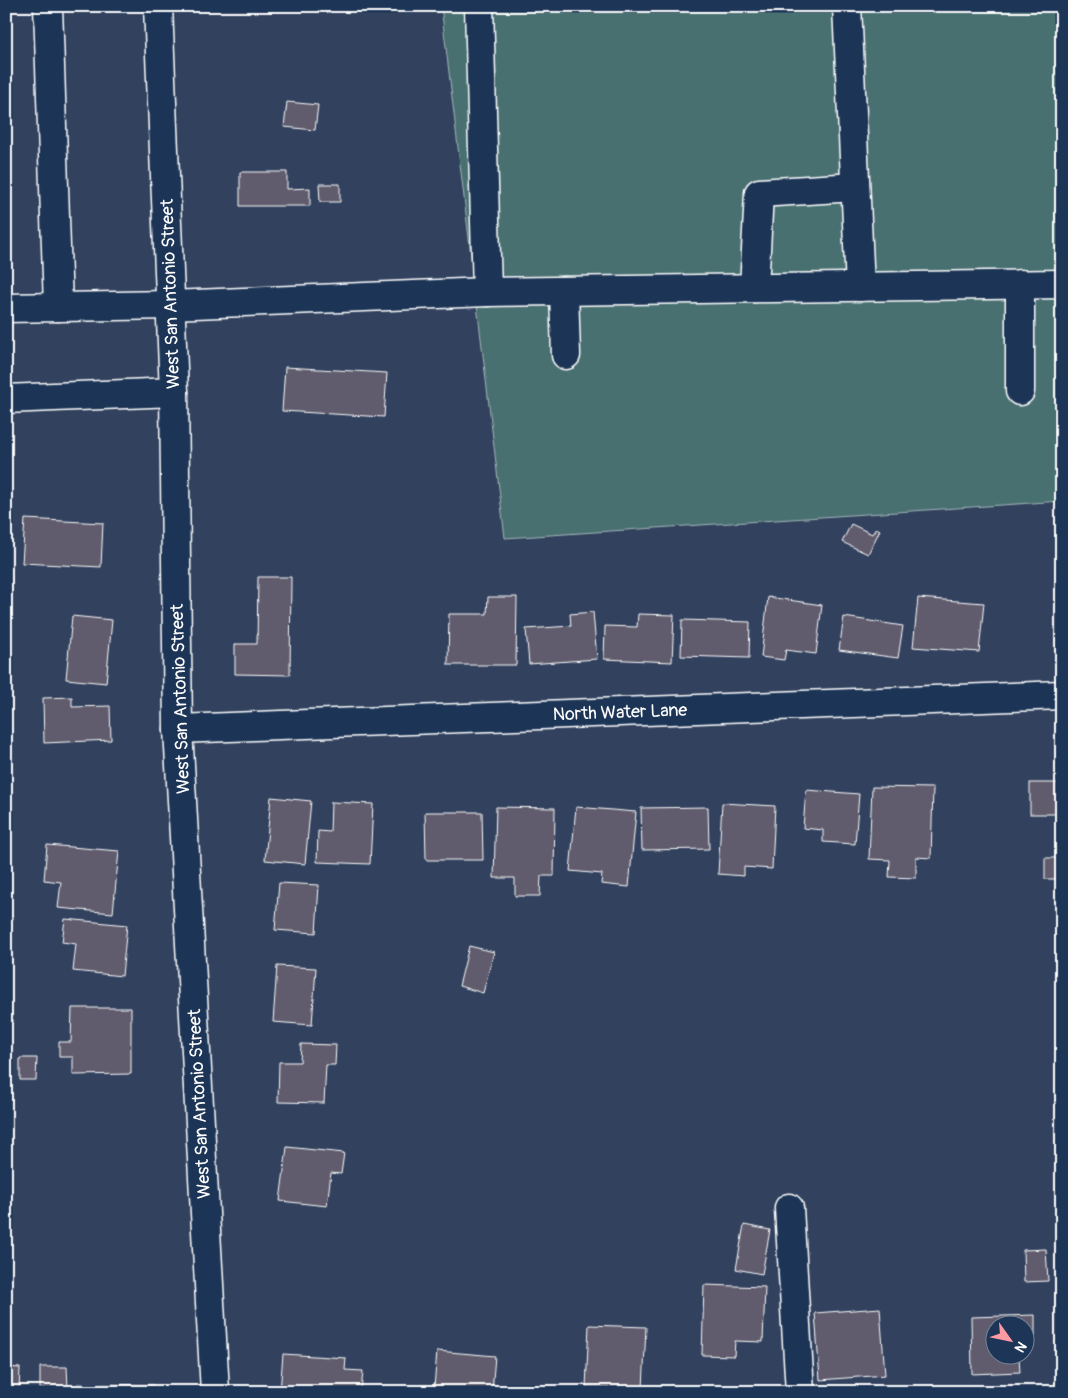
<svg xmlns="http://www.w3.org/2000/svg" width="1068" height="1398" font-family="Pangolin,sans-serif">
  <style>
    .green { fill: #4a6f71; stroke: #a4b7b8 }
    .building { fill: #605c6d; stroke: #fff }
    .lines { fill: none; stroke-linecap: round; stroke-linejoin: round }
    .minor-casing { stroke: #fff; stroke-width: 31 }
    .minor { stroke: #1d3557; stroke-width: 28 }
    .labels { text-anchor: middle; stroke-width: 4; stroke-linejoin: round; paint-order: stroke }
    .street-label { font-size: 18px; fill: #fff; stroke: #1d3557 }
  </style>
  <rect width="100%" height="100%" fill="#31415e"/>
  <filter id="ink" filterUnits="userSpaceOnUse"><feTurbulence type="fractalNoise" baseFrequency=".02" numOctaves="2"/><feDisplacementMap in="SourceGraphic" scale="10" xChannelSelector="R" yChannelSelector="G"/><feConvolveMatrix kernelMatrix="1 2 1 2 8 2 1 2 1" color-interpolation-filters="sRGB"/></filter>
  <g filter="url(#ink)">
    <path class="green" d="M441,6H1062V501L505,538Z"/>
    <g class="building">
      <path d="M287,102L318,105L315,130L284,127Z"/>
      <path d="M240,172H287V189L310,188V206H240Z"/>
      <path d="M319,184H340V202H320Z"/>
      <path d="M285,367L387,373L384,417L282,411Z"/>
      <path d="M25,519L103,523L101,567L22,563Z"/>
      <path d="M851,524L872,534L876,528L880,530L868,554L842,542Z"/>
      <path d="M258,577H291L290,675L235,674V644H257Z"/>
      <path d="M488,597H517L516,665H448L449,614H487Z"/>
      <path d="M768,597L822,605L816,654L786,650L784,660L761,657Z"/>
      <path d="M918,598L984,603L979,652L913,647Z"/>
      <path d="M593,612L597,659L529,664L526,629L571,626L570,614Z"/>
      <path d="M638,614L674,615L672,662L604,659L605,626L637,627Z"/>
      <path d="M72,616L112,620L106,683L66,679Z"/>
      <path d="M844,617L903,626L898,658L839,650Z"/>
      <path d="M682,620L750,622L749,658L681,656Z"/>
      <path d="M72,697V707L110,706L111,740L44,743L43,698Z"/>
      <rect x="1030" y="783" width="28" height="31"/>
      <path d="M872,787L933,788L931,858L916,857V878L889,877L890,860L869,859Z"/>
      <path d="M806,790L859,794L855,844L823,842V830L803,828Z"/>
      <path d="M271,797L311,801L305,864L265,860Z"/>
      <path d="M331,802L373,804L370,864L317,862L318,831L330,832Z"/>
      <path d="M722,803L775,806L772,869L744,867V876L718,874Z"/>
      <path d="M496,807L555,808L554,876H541L540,896H515V878H494Z"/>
      <path d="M576,807L636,812L629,887L601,884L602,874L570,871Z"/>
      <path d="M708,807L709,849L642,850L641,808Z"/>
      <path d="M425,812H482L483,860H426Z"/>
      <path d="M47,845L119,851L113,913L58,908L61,882L44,880Z"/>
      <rect x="1045" y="858" width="17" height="21"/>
      <path d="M279,883L319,885L316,933L275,930Z"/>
      <path d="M65,919L127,925L122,976L73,971L76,944L62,942Z"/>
      <path d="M469,946L494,952L483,993L459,986Z"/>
      <path d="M277,966L316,968L312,1025L273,1022Z"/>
      <path d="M72,1008H131V1074L73,1075V1057H59V1042H71Z"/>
      <path d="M301,1044L336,1045L335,1065H326L324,1103L278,1102L279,1062H300Z"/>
      <path d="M20,1058H37L36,1080H20Z"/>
      <path d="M287,1147L344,1153L341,1174L331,1173L327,1206L280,1201Z"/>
      <path d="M744,1225L770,1230L762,1274L736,1269Z"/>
      <path d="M1046,1249L1048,1281L1024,1282L1023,1250Z"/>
      <path d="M704,1285L765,1287L763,1342L735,1341L734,1356L702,1355Z"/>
      <path d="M880,1308L885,1375L820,1380L815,1313Z"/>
      <path d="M1035,1315V1337L1026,1338V1326H996V1356H1019L1020,1372L972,1374L971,1317Z"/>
      <path d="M589,1325L646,1327L643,1389L586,1387Z"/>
      <path d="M437,1351L495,1356L492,1392L434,1388Z"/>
      <path d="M283,1354L346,1358L345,1370L363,1371L361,1392H280Z"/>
      <path d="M6,1367L20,1368L19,1392H6Z"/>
      <path d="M40,1367H67L68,1388L40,1389Z"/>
      <path d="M77,1384L153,1385V1392H77Z"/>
    </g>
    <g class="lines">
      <g class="minor-casing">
        <g id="minor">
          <path d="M48,6L58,307"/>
          <path d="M158,6L174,392L178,729L215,1392"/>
          <path d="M479,6L487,292"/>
          <path d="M847,6L860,287"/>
          <path d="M754,288L759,193L855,187"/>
          <path d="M564,291L566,355"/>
          <path d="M6,308L170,305L487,292L1062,284"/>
          <path d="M1020,391V284"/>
          <path d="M6,399L174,392"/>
          <path d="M178,729L1062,695"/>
          <path d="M789,1208L800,1392"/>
        </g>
      </g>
      <use href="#minor" class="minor"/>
    </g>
  </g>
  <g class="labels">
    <g class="street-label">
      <text transform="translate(170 294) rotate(-92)" y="6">West San Antonio Street</text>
      <text transform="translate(180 699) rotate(-92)" y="6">West San Antonio Street</text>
      <text transform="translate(620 712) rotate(-2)" y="6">North Water Lane</text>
      <text transform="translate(199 1104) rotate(-93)" y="6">West San Antonio Street</text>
    </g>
  </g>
  <rect width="1068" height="1398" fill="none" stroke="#1d3557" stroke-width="25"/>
  <rect x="12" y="12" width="1043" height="1373" fill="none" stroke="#fff" stroke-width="2" filter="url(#ink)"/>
  <g transform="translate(1010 1340) rotate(123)"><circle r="24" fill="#1d3557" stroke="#77869a"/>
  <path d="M0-4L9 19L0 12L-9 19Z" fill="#ff9aa2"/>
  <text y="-8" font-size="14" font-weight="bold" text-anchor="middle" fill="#ffffff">N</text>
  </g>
</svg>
